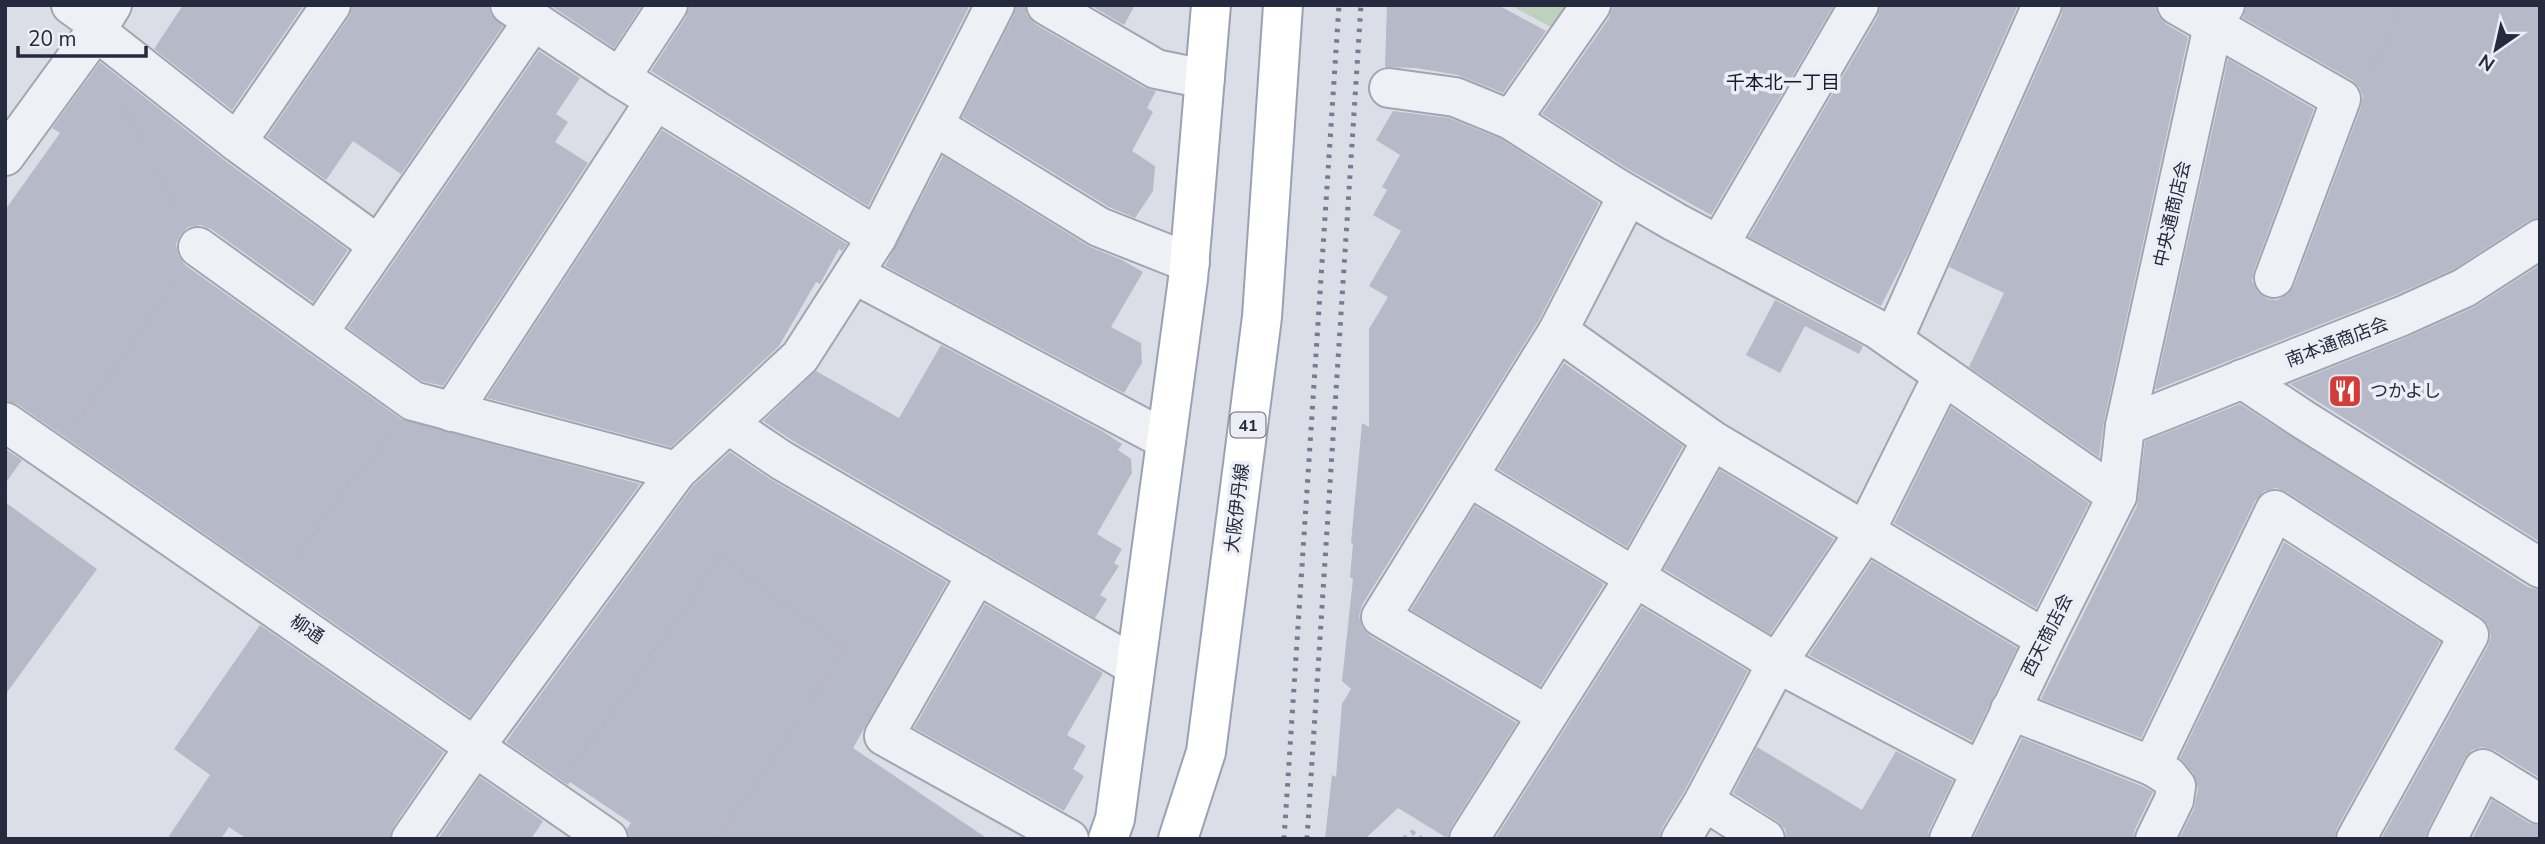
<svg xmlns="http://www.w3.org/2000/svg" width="2545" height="844" font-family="'Nunito Sans','Noto Sans JP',sans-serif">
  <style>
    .green { fill: #bed1bd }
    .building { fill: #b6b9c7 }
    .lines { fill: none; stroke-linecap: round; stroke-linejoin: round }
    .minor-casing { stroke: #a1a4b1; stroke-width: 42 }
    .major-casing { stroke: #9ba0b3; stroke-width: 42 }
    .path { stroke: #b6b9c2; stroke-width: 4.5; stroke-dasharray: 5 5; stroke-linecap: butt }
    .minor { stroke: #eff0f5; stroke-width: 38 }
    .major { stroke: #fff; stroke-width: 38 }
    .rail { stroke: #757b91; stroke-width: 5; stroke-dasharray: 3.5 7; stroke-linecap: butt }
    .labels { text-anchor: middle; stroke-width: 7; stroke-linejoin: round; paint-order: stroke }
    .shield { fill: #ebeef5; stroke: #606575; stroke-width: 2 }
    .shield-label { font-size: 16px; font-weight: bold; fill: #252a3e }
    .street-label { font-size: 18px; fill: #252a3e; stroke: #ebeef5 }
    .poi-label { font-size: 18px; fill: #252a3e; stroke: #ebeef5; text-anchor: start }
    .neighbourhood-label { font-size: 19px; fill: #181b2e; stroke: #ebeef5 }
  </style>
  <rect width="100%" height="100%" fill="#dcdee7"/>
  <path class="green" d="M1510,5H1572L1556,30Z"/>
  <g class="building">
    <path d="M183,5H304L232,110L154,49Z"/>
    <path d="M353,5H488L491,15L503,26L401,174L353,141L326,180L267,137L349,17Z"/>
    <path d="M550,5H642L614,48Z"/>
    <path d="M690,5H970L868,206L651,71L686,17Z"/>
    <path d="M1017,5H1024L1027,15L1035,24L1145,88L1156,91L1147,108L1153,112L1132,151L1155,166L1153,191L1135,218L1109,207L962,117L1014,15Z"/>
    <path d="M1090,5H1135L1124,25Z"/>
    <path d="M1387,5H1498L1546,31L1503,93L1458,75L1416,68L1385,67Z"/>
    <path d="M1613,5H1834L1711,215L1626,168L1542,114L1609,18Z"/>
    <path d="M1881,5H2018L1910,249L1881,306L1749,237L1878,16Z"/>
    <path d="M2063,5H2155L2158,15L2166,24L2188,37L2104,421L2099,457L1969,367L2004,293L1949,267L2062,14Z"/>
    <path d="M2247,5H2540V217L2528,221L2454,269L2393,296L2155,390L2228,59L2314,109L2254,270L2252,281L2257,291L2267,299L2277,300L2287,295L2294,286L2361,107L2363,96L2359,87L2352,80L2243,18Z"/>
    <path d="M539,51L580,78L556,114L568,122L555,142L588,163L443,386L422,381L348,328Z"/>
    <path d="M100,62L224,160L348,250L313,302L211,229L201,225L188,227L180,235L176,244L178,255L185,265L401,419L640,484L470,717L17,404L5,400V210L60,133L52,128Z"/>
    <path d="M1393,111L1449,118L1501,139L1599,203L1539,320L1362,605L1359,616L1362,627L1370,636L1517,723L1451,827L1447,838L1398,808L1365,839H1325L1332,775L1336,777L1342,704L1351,689L1342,681L1353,579L1350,577L1353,544L1351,543L1362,423L1369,427V329L1388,297L1369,286L1401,231L1373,215L1387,190L1382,187L1400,155L1376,140Z"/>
    <path d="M662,130L847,244L842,251L839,249L820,284L816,282L779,346L671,447L487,398Z"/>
    <path d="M943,156L1088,246L1122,260L1143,272L1111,327L1141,343L1142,363L1124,393L885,266Z"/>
    <path d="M2540,265V542L2290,384L2410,336L2473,308Z"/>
    <path d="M1775,300L1863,346L1859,354L1805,326L1780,373L1746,355Z"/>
    <path d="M941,345L1102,431L1122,444L1118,450L1131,459L1132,473L1097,534L1122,549L1114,563L1119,566L1100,595L1107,599L1095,618L793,441L763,421L816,371L899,418Z"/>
    <path d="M1564,363L1683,446L1627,547L1498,469Z"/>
    <path d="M2240,404L2528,587L2540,590V778L2494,750L2482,747L2472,750L2464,759L2428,829L2425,839H2381L2488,646L2491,636L2488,625L2481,617L2287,492L2276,488L2264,491L2255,501L2141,738L2041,699L2137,506L2145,441Z"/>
    <path d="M1951,407L2089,503L2036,608L1894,523Z"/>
    <path d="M5,449L22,460L5,484Z"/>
    <path d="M730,452L770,479L947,582L853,748L988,839H630L627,829L631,823L570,782L568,785L506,742L693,486Z"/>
    <path d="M1720,470L1834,539L1770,634L1664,569Z"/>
    <path d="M5,502L97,569L5,695Z"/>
    <path d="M1475,506L1604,584L1540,686L1411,610Z"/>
    <path d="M2284,542L2440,642L2337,828L2334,839H2179L2194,809L2198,789L2193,773L2180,758Z"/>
    <path d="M1872,561L2017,648L1972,741L1809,655Z"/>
    <path d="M985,604L1103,673L1067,735L1086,746L1073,769L1084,776L1064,811L914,728Z"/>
    <path d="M1642,607L1748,671L1685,790L1662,828L1659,839H1495Z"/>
    <path d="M260,625L444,752L393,827L389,839H247L229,827L221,839H167L210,775L174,749Z"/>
    <path d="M2022,738L2142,786L2153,792L2135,829L2133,839H1973Z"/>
    <path d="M1757,747L1862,810L1896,751L1953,781L1929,830L1927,839H1787L1785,829L1777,821L1733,793Z"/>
    <path d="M480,777L543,821L531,839H438Z"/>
    <path d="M2492,800L2529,823L2540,826V839H2472Z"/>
  </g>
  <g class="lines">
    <g class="minor-casing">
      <g id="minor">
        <path d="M71,5L99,25"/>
        <path d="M510,5L620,78L877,237"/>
        <path d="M1046,5L1156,69L1205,79"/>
        <path d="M2177,5L2341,99L2274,278"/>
        <path d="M96,31L237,142L378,245"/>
        <path d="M620,78L668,5"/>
        <path d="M1389,88L1455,97L1511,120L1615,187L1675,222L1877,329L2117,496"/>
        <path d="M1511,120L1591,5"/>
        <path d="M935,126L1099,227L1190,263"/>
        <path d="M237,142L331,5"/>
        <path d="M5,156L96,31L112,5"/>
        <path d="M1719,245L1859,5"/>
        <path d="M198,247L413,401L677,471"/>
        <path d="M854,274L1166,440"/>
        <path d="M1558,331L1712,440L2045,639"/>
        <path d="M318,333L533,21"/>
        <path d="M1893,340L2042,5"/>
        <path d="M2242,379L2304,420L2540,568"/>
        <path d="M452,412L655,101"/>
        <path d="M5,422L608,839"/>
        <path d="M728,424L781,460L1135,666"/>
        <path d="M2125,426L2402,316L2464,288L2540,239"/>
        <path d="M1469,477L1777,663L1981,771"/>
        <path d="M977,574L884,736L1069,839"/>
        <path d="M2010,710L2152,766L2168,776L2176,786L2174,800L2155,839"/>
        <path d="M1547,715L1381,617L1558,331L1628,195"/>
        <path d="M2152,766L2275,510L2469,635L2356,839"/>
        <path d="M1704,801L1765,839"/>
        <path d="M411,839L476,745L677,471L800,357L877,237L995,5"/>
        <path d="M1469,839L1635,577L1712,440"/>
        <path d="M1681,839L1704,801L1777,663L1865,532L1943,375"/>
        <path d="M1949,839L2045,639L2117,496L2125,426L2213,26L2225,5"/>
        <path d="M2447,839L2483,769L2540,804"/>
      </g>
    </g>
    <g class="major-casing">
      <g id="major">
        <path d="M1108,839L1115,819L1188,279L1211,5"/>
        <path d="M1178,839L1206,752L1262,317L1283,5"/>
      </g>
    </g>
    <g class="path">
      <path d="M2371,70L2403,5"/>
      <path d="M122,106L179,212"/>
      <path d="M76,421L176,279"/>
      <path d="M289,569L353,478L365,470L390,434"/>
      <path d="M574,767L720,556L848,647L716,839"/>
      <path d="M1403,839L1412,832L1422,839"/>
    </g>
    <use href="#minor" class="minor"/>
    <use href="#major" class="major"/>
    <g class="rail">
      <path d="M1284,839L1339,5"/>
      <path d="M1307,839L1361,5"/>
    </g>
  </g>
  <defs>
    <g id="restaurant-square" transform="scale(1.75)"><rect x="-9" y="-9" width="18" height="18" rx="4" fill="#d43c39" stroke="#ebeef5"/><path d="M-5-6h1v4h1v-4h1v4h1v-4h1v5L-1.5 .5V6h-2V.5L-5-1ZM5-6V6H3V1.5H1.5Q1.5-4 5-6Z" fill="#fff"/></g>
  </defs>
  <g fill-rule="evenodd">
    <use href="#restaurant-square" x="2345" y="391"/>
  </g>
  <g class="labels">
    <rect class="shield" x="1230.5" y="412.5" width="35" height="25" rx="5"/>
    <g class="shield-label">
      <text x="1248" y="431">41</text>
    </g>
    <g class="street-label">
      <text transform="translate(2172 214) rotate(-77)" y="6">中央通商店会</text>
      <text transform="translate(2337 342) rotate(-21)" y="6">南本通商店会</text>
      <text transform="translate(1237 508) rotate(-83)" y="6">大阪伊丹線</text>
      <text transform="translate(307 629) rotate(34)" y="6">柳通</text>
      <text transform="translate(2047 635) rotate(-63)" y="6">西天商店会</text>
    </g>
    <g class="poi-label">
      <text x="2370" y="397">つかよし</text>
    </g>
    <g class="neighbourhood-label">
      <text x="1783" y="89">千本北一丁目</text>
    </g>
  </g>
  <rect width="2545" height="844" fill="none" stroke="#252a3e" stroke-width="14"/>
  <g transform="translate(2496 49) rotate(214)" stroke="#ebeef5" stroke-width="5" paint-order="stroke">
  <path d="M0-5L12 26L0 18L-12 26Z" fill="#252a3e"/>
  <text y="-10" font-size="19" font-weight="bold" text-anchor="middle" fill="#252a3e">N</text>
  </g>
  <path d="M18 46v10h128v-10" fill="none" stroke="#252a3e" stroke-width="3.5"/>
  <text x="28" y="46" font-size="21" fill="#252a3e" stroke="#ebeef5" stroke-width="5" paint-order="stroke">20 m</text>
</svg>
